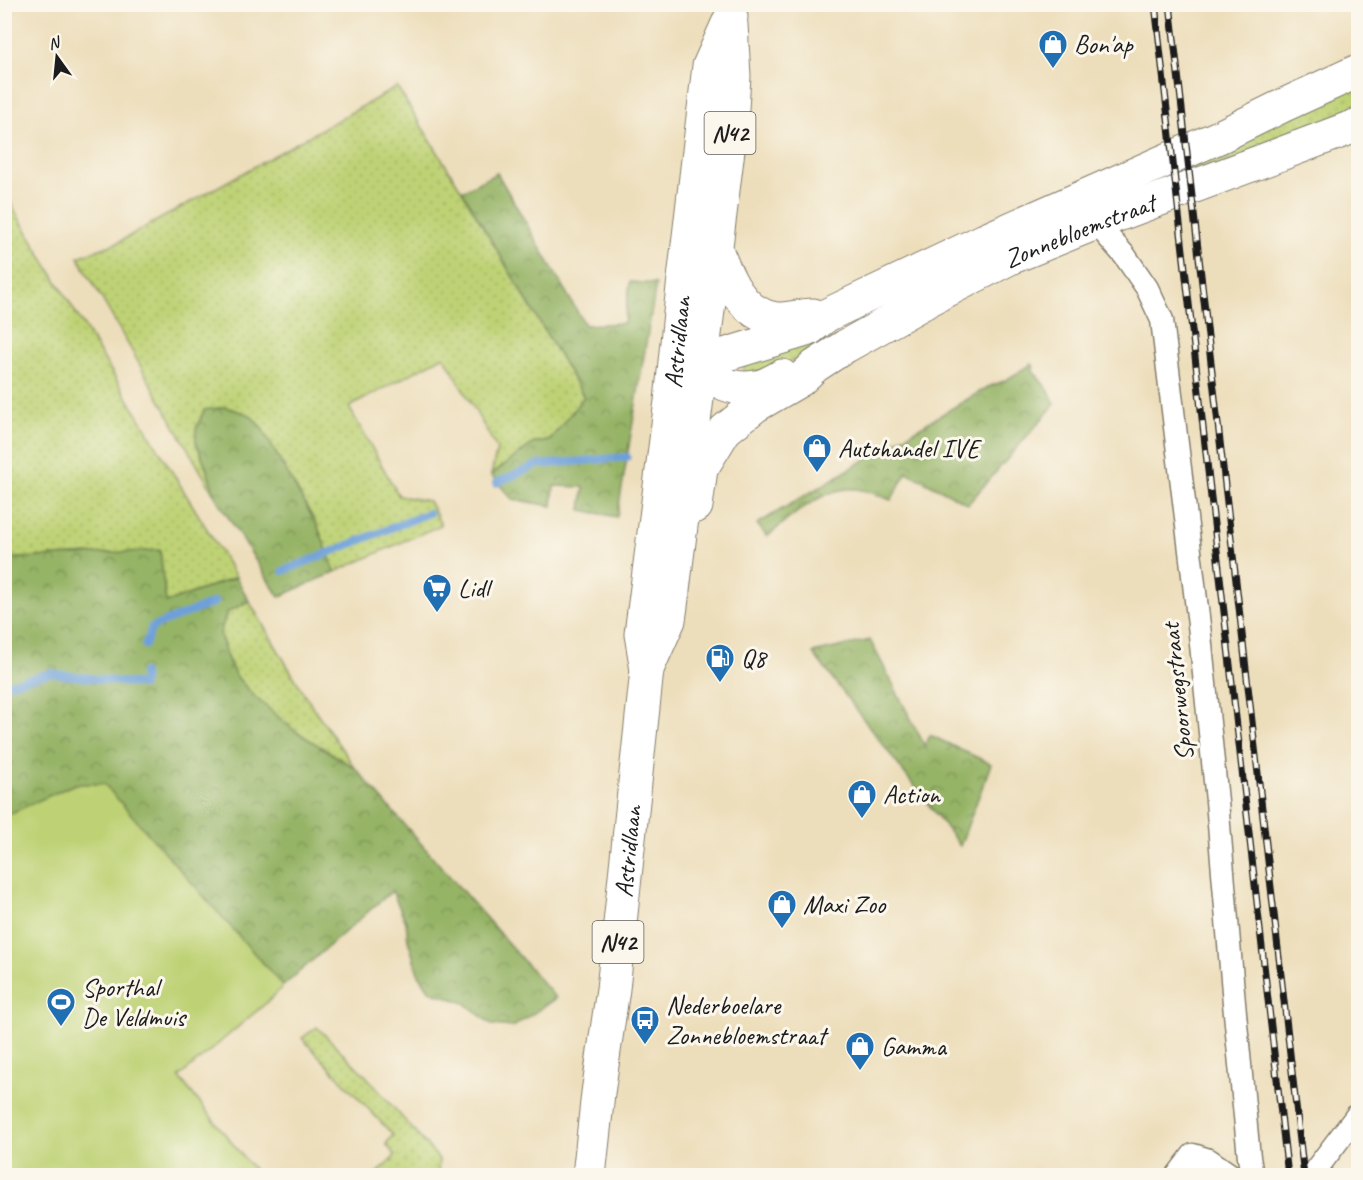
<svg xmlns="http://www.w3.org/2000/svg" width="1363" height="1180" font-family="Caveat,sans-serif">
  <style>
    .grass { fill: url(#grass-dots); stroke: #6d7748; stroke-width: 1.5 }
    .forest { fill: url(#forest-crowns); stroke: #596841; stroke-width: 1.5 }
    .park { fill: #bed275; stroke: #6d7748; stroke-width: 1.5 }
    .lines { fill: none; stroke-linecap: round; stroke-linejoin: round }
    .stream { stroke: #6ea0d9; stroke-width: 8 }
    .minor-casing { stroke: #847d6c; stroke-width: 25 }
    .secondary-casing { stroke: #847d6c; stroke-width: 35 }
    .primary-casing { stroke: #847d6c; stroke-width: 35 }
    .minor { stroke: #fff; stroke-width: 22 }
    .secondary { stroke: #fff; stroke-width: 33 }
    .primary { stroke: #fff; stroke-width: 33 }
    .rail-casing { stroke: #1c1c1c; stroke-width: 7 }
    .rail { stroke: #fbf7ec; stroke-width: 4.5; stroke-dasharray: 14; stroke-linecap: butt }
    .labels { text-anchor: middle; stroke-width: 6; stroke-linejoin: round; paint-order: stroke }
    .shield { fill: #fbf7ec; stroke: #5f5e5a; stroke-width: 1.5 }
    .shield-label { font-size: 24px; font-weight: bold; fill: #1c1c1c }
    .poi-label { font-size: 26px; fill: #1c1c1c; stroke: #fbf7ec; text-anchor: start }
    .street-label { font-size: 26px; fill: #1c1c1c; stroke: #fbf7ec }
  </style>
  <defs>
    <pattern id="grass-dots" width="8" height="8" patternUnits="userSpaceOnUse" patternTransform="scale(1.5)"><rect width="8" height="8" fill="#bed275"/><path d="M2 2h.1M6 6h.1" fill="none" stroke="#a3b465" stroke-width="1.8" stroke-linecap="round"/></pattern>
    <pattern id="forest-crowns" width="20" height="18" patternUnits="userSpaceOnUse" patternTransform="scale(1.5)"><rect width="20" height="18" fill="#96b466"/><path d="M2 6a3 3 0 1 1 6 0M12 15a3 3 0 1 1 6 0" fill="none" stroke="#7a9253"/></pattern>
  </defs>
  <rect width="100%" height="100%" fill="#fbf7ec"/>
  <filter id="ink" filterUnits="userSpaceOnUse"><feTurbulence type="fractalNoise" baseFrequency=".0167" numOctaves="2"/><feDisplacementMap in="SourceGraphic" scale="12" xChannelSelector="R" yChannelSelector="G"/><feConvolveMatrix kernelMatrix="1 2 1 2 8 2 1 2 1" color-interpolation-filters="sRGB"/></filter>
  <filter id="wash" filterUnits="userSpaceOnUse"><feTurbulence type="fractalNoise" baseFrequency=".008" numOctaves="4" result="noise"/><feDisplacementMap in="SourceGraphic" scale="24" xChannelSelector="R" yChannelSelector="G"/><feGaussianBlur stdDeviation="1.35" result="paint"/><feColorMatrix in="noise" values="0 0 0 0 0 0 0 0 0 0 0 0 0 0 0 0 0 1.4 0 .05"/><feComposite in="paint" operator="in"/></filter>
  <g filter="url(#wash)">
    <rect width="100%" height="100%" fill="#eddebb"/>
    <g class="grass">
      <path d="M1358,80V106L1338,114L1307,135L1076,211Z"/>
      <path d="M397,87L462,191L584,397L549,441L534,443L491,475L497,449L444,356L349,407L399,496L429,501L441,525L335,572L318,527L261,427L196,442L205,464L216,498L78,257L117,243Z"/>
      <path d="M4,192L39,252L236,577L166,603L160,551L5,559Z"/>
      <path d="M814,337L830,338L771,374L742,378L746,357Z"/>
      <path d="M249,601L306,697L355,768L295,731L255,697L235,675L226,655L220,633L227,612Z"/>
      <path d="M317,1027L365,1075L439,1159L438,1175H376L395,1156L386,1144L393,1135L302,1038Z"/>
    </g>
    <g class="forest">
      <path d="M497,173L585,325L624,323L630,282L656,284L617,517L581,510L584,487L554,486L552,506L512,499L491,475L534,443L549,441L584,397L462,191Z"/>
      <path d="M1032,364L1034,367L1032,369L1050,393L1055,404L968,504L907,472L891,500C878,495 860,487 846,489C817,493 788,519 767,537L757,524L988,387L1004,381Z"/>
      <path d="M226,407L250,415L261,427L318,527L335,572L279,597L216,498L205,464L196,442V429L204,410Z"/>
      <path d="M160,550L166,603L236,577L249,601L227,612L220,633L226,655L235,675L255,697L295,731L355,768L556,998L513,1027L492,1025L465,1003L430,991L418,973L408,940L406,922L392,891L283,986L104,784H75L5,816V559Z"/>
      <path d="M870,640L925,746L930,735L991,764L960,846L813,653Z"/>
    </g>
    <path class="park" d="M75,784H104L283,986L272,998L179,1077L258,1175H5V816Z"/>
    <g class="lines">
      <g class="stream">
        <path d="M496,483L537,465L627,457"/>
        <path d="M283,571L429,513"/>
        <path d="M145,645L152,627L215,602"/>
        <path d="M4,685L50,673L143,685V673"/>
      </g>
    </g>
  </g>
  <g filter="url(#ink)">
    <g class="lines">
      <g class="minor-casing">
        <g id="minor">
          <path d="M1096,223L1125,256L1147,288L1162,320L1199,625L1217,801L1234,1003L1249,1157L1252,1176"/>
          <path d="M1177,1176L1193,1155L1209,1160L1232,1176"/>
          <path d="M1311,1176L1358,1114"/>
        </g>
      </g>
      <g class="secondary-casing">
        <g id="secondary">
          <path d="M715,247C726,275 741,315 776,319C789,320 801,315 813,315"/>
          <path d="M695,347C697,353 698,360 701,365C712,383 736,391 756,387C765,386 774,380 782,376"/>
          <path d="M678,378L701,364L721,356L809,329L827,315L985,240L1219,137L1284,105L1358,71"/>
          <path id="s1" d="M696,506L701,469L725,430L755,406L800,380L815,366L846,346L930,299L1010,258L1096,223L1358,125"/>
        </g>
      </g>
      <g class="primary-casing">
        <g id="primary">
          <path d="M647,669L669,620L671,606L731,126L734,76L731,24"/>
          <path id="s2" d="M589,1176L598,1093L613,989L647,670L641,634L671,401L680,313L709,66L731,17"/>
        </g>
      </g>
      <use href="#minor" class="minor"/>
      <use href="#secondary" class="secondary"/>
      <use href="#primary" class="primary"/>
      <g class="rail-casing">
        <g id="rail">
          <path d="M1155,4L1288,1176"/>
          <path d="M1170,4L1304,1176"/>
        </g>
      </g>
      <use href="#rail" class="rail"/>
    </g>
  </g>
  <defs>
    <g id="shop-pin" transform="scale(1.5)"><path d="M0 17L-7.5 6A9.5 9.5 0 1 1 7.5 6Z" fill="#1f6fb2" stroke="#fbf7ec"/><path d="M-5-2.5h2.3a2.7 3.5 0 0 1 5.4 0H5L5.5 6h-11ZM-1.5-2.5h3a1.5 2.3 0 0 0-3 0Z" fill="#fff"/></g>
    <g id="supermarket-pin" transform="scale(1.5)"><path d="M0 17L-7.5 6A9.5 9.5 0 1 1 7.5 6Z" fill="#1f6fb2" stroke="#fbf7ec"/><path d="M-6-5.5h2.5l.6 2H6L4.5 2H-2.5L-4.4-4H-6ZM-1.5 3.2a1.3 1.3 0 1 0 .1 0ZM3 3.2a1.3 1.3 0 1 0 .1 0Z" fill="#fff"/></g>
    <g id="fuel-pin" transform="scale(1.5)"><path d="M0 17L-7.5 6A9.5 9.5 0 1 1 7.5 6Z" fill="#1f6fb2" stroke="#fbf7ec"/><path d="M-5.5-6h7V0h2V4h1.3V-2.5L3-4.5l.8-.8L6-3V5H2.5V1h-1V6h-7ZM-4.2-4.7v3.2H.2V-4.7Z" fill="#fff"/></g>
    <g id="stadium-pin" transform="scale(1.5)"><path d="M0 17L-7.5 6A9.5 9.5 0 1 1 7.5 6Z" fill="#1f6fb2" stroke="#fbf7ec"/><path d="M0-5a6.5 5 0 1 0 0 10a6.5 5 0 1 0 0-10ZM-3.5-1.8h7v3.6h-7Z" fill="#fff"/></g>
    <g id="bus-pin" transform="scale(1.5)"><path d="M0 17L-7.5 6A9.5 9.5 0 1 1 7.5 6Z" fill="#1f6fb2" stroke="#fbf7ec"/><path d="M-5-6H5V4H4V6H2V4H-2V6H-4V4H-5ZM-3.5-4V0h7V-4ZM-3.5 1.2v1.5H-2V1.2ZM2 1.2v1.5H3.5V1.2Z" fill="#fff"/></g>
  </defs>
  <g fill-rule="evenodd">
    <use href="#shop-pin" x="1053" y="44"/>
    <use href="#shop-pin" x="817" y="448"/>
    <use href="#supermarket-pin" x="437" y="588"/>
    <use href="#fuel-pin" x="720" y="658"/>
    <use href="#shop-pin" x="862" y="794"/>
    <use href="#shop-pin" x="782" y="904"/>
    <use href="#stadium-pin" x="61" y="1002"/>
    <use href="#bus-pin" x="645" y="1020"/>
    <use href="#shop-pin" x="860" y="1046"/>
  </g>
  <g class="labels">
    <g class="shield">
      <rect x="704.5" y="112" width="51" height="42" rx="4.5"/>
      <rect x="592.5" y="921" width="51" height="42" rx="4.5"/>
    </g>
    <g class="shield-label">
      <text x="730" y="141">N42</text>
      <text x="618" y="950">N42</text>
    </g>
    <g class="poi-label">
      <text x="1074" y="53">Bon'ap</text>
      <text x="838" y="457">Autohandel IVE</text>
      <text x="458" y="597">Lidl</text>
      <text x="741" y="667">Q8</text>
      <text x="883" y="803">Action</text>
      <text x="803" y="913">Maxi Zoo</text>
      <text x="82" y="996">Sporthal<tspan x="82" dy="30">De Veldmuis</tspan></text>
      <text x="666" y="1014">Nederboelare<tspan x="666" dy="30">Zonnebloemstraat</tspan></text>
      <text x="881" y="1055">Gamma</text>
    </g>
    <g class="street-label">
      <text dy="9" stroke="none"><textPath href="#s1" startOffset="492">Zonnebloemstraat</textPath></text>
      <text dy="9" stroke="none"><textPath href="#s2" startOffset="840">Astridlaan</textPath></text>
      <text transform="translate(1177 692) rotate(-96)" y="9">Spoorwegstraat</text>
      <text dy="9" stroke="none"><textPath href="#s2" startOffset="327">Astridlaan</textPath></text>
    </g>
  </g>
  <rect width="1363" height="1180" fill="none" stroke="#fbf7ec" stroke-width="24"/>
  <g transform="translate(57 57) rotate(345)" stroke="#fbf7ec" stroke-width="4.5" paint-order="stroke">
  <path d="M0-4.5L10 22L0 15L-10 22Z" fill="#1c1c1c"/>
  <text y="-9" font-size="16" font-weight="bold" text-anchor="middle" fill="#1c1c1c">N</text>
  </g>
</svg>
